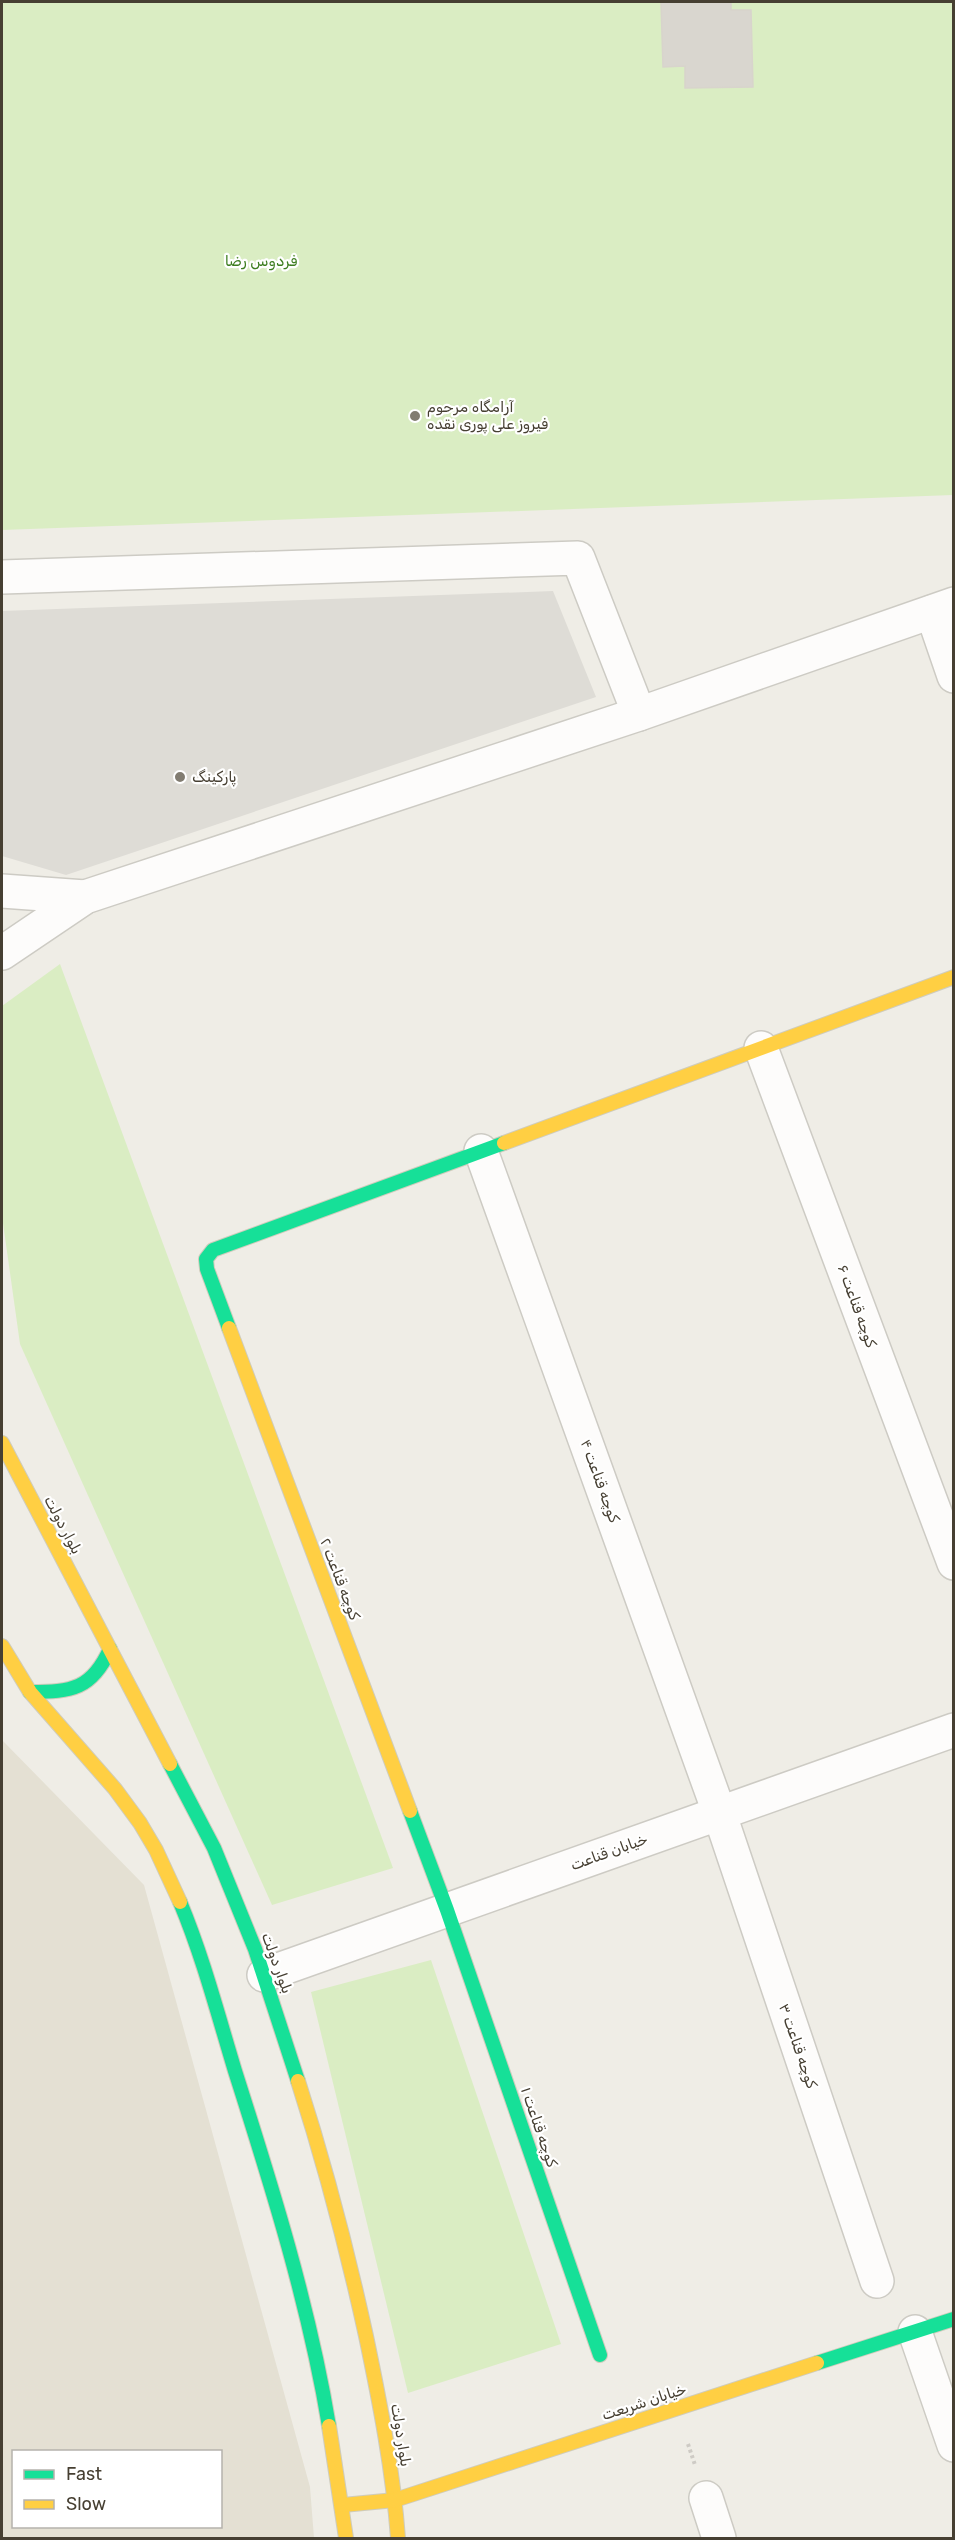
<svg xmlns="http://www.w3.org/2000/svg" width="955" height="2540" font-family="Rubik,Vazirmatn,sans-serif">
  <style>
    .residential { fill: #e4e0d3; fill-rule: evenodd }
    .green { fill: #daedc3 }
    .parking { fill: #dedcd6 }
    .building { fill: #d9d6cf; stroke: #d8d4cc; stroke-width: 1.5 }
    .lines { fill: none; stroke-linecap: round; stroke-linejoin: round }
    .street-casing { stroke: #cdcbc4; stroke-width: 36 }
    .fast-casing { stroke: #cfccbc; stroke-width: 16 }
    .slow-casing { stroke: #cfccbc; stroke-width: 16 }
    .path { stroke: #cecbc5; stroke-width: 4; stroke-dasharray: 3 3; stroke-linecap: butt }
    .street { stroke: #fdfcfb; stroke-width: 33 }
    .fast { stroke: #16e098; stroke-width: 14 }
    .slow { stroke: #ffcf43; stroke-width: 14 }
    .poi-dot { fill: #817c71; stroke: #fff; stroke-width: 2 }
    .labels { text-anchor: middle; stroke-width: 4.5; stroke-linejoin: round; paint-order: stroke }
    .park-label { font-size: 15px; fill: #3d7d20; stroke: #fff }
    .poi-label { font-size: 15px; fill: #463f32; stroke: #fff; text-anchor: start }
    .street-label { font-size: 15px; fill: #463f32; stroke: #fff }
  </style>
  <rect width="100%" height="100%" fill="#efede6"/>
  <path class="residential" d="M2,1740L144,1885L310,2487L314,2538H2ZM14,2452H220V2526H14Z"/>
  <g class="green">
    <path d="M2,2H953V495L2,530Z"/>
    <path d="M60,964L393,1868L272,1905L20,1344L2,1216V1006Z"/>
    <path d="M431,1960L561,2344L408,2393L311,1992Z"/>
  </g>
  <path class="parking" d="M553,591L596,697L66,875L2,856V611Z"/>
  <path class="building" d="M661,2H731V10H751L753,87L685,88V66L663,67Z"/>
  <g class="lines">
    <g class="street-casing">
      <g id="street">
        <path d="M2,577L578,558L639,714"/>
        <path d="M932,612L954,676"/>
        <path d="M2,891L85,897"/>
        <path d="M2,953L85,897L639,714L954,604"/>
        <path d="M761,1048L954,1563"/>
        <path d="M481,1151L719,1812L877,2281"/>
        <path d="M264,1975L954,1730"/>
        <path d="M915,2332L954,2445"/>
        <path d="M706,2498L719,2538"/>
      </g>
    </g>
    <g class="fast-casing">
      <g id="fast">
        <path d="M229,1328L207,1269L206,1259L213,1250L504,1143"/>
        <path d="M30,1692C72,1692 92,1689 110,1649"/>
        <path d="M170,1764L214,1848L255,1949L298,2081"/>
        <path d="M410,1811L447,1910L600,2355"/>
        <path d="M180,1902C203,1957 218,2015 235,2071C272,2187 309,2305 329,2426"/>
        <path d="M817,2363L954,2319"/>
      </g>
    </g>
    <g class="slow-casing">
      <g id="slow">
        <path d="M504,1143L954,977"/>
        <path d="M229,1328L410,1811"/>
        <path d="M2,1443L170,1764"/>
        <path d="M2,1646L30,1692L115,1789L140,1823L156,1850L180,1902"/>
        <path d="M298,2081C325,2165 347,2249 366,2336C380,2403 393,2470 398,2538"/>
        <path d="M329,2426L346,2538"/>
        <path d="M343,2505L395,2500L817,2363"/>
      </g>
    </g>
    <path class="path" d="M688,2444L695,2465"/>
    <use href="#street" class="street"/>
    <use href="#fast" class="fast"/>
    <use href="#slow" class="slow"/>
  </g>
  <g class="poi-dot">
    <circle cx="415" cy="416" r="6"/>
    <circle cx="180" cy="777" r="6"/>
  </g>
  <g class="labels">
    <g class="park-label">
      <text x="261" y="266">فردوس رضا</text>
    </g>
    <g class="poi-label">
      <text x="427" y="412">آرامگاه مرحوم<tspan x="427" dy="17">فیروز علی پوری نقده</tspan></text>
      <text x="192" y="782">پارکینگ</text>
    </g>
    <g class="street-label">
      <text transform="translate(857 1306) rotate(70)" y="5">کوچه قناعت ۶</text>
      <text transform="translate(600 1481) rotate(70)" y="5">کوچه قناعت ۴</text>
      <text transform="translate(63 1525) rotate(62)" y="5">بلوار دولت</text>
      <text transform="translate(340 1579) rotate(69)" y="5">کوچه قناعت ۲</text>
      <text transform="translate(609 1852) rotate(-20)" y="5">خیابان قناعت</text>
      <text transform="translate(277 1963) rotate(70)" y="5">بلوار دولت</text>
      <text transform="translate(798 2046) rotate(71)" y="5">کوچه قناعت ۳</text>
      <text transform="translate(539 2127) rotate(71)" y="5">کوچه قناعت ۱</text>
      <text transform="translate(644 2402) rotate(-18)" y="5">خیابان شریعت</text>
      <text transform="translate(401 2435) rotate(81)" y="5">بلوار دولت</text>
    </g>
  </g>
  <rect width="955" height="2540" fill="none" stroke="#463f32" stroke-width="6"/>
  <rect x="12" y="2450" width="210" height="78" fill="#ffffff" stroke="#b5b2ad" stroke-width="1.5"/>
  <rect x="24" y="2470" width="30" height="9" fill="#16e098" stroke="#b5b2ad" stroke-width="1.5"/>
  <text x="66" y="2480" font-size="18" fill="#463f32">Fast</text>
  <rect x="24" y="2500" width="30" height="9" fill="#ffcf43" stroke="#b5b2ad" stroke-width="1.5"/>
  <text x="66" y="2510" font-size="18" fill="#463f32">Slow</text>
</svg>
